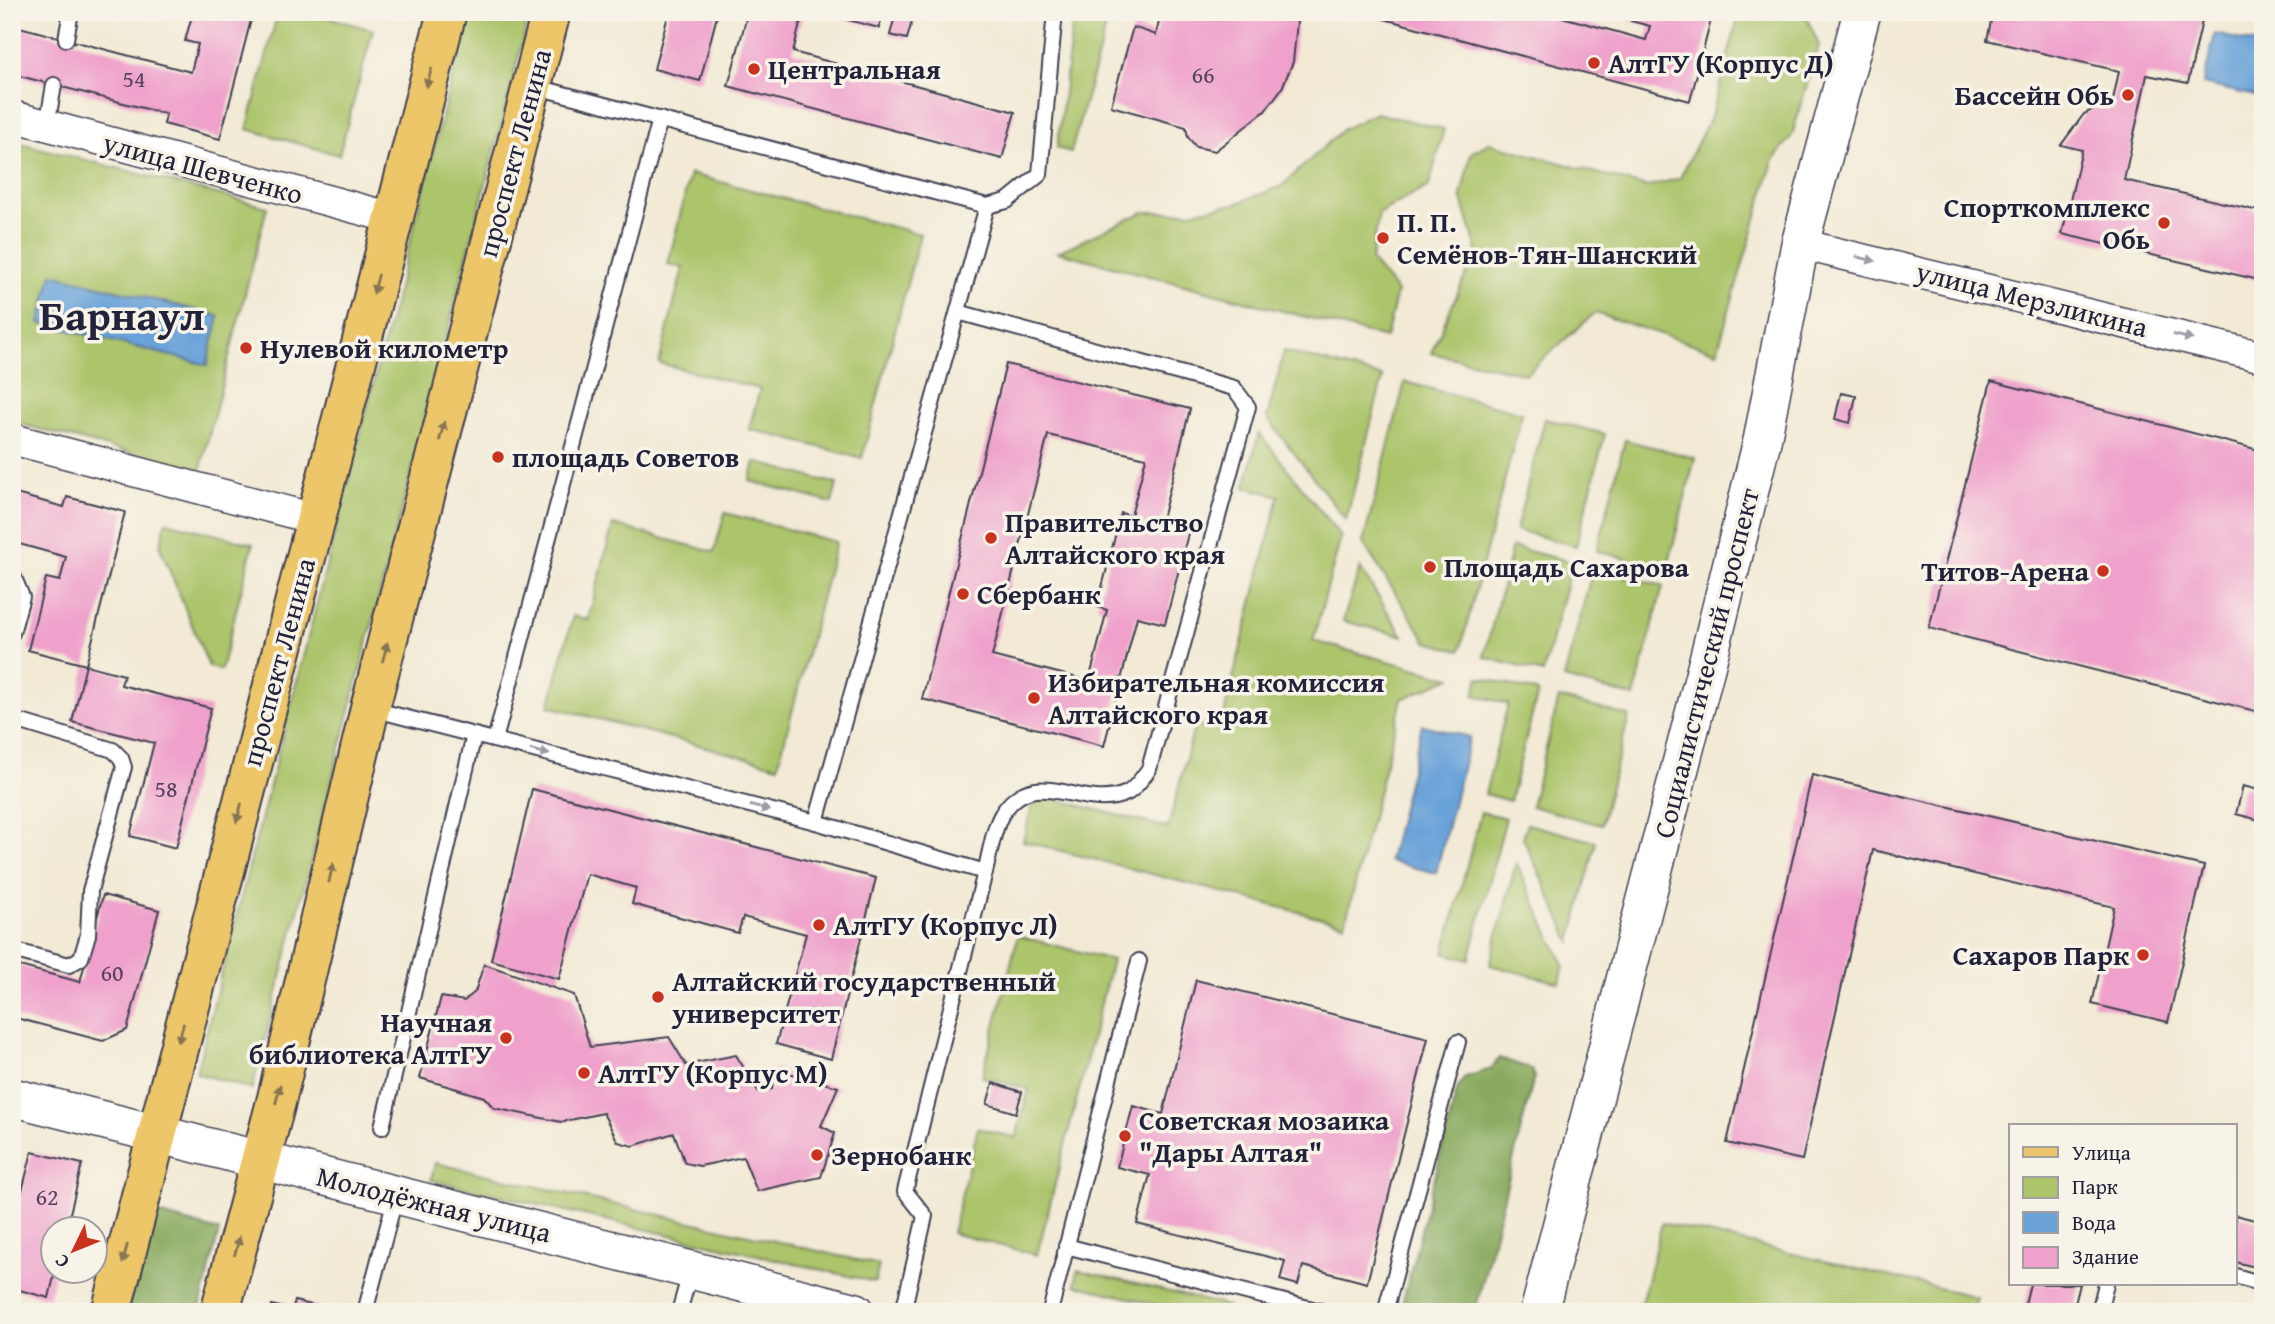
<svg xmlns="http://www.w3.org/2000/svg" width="2275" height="1324" font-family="'Gentium Book Plus',serif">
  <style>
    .green { fill: #acc46a; stroke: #677352; stroke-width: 2 }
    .forest { fill: #89aa5e; stroke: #56664c; stroke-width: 2 }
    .water { fill: #6ba3d9; stroke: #46628a; stroke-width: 2 }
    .building { fill: #efa1cb; fill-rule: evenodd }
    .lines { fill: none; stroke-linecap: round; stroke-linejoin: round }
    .service-casing { stroke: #414052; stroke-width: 18 }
    .minor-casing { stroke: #414052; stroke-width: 33 }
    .tertiary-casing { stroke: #414052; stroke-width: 40 }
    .primary-casing { stroke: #414052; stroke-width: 42 }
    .service { stroke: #fff; stroke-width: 14 }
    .minor { stroke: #fff; stroke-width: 30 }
    .tertiary { stroke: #fff; stroke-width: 37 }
    .primary { stroke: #ecc669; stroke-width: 38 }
    .oneway { fill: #877452 }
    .oneway2 { fill: #9c9ca7 }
    .poi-dot { fill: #c8321e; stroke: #f7f3e8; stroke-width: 2.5 }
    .labels { text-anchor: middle; stroke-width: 7; stroke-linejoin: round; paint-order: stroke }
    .number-label { font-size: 24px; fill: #55425f }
    .poi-label { font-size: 28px; font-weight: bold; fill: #22223b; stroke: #f7f3e8; text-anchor: start }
    .street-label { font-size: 28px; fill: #22223b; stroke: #f7f3e8 }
    .town-label { font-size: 42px; font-weight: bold; fill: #22223b; stroke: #f7f3e8 }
  </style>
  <rect width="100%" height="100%" fill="#f7f3e8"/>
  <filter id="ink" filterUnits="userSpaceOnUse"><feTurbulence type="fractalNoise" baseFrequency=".0143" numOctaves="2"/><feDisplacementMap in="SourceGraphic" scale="14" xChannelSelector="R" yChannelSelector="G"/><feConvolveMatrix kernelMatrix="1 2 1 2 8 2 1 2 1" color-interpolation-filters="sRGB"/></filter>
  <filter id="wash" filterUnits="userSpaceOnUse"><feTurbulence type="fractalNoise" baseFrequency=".00686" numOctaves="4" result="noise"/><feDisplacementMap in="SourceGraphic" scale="28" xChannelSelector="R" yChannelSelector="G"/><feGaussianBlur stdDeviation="1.57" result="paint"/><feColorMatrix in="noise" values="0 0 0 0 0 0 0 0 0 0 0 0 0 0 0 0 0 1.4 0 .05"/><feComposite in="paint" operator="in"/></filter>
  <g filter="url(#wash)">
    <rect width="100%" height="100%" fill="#f2ead5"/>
    <g class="green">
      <path d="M278,12H310L373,30L339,155L247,129Z"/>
      <path d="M469,12H530L252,1089L196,1073Z"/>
      <path d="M1074,12H1110L1071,152L1057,148Z"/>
      <path d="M1740,12H1792L1806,16L1819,45L1792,135L1773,161L1717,352L1595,313L1526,374L1431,353L1477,250L1461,196L1471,153L1489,143L1647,187L1680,178L1712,114Z"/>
      <path d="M1376,113L1444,129L1429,186L1379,213L1371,260L1397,292L1386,338L1058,252L1143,212H1189L1235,204L1282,186L1343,129Z"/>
      <path d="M12,141L267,207L200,471L12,422Z"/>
      <path d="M690,174L920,234L862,458L749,429L760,389L659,363L683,268L668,264Z"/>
      <path d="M1284,351L1383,377L1346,520L1267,418Z"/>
      <path d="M1405,382L1522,413L1460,651L1427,642L1363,543Z"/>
      <path d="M1545,419L1605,434L1576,546L1516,530Z"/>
      <path d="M1259,433L1341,537L1313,641L1451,678L1402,699L1345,924L1023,841L1035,794L1168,828L1195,724L1220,730L1279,496L1245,487Z"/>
      <path d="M1625,440L1695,458L1667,570L1597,551Z"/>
      <path d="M755,462L837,484L832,503L750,481Z"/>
      <path d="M725,513L836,542L778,766L549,706L573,616L588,620L613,525L714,552Z"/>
      <path d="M166,522L253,544L221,670L209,667L160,547Z"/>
      <path d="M1512,547L1572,562L1543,673L1484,657Z"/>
      <path d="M1360,568L1403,636L1343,621Z"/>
      <path d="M1593,568L1663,586L1634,697L1564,678Z"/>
      <path d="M1479,677L1538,692L1510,801L1485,794L1508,704L1474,695Z"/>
      <path d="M1559,698L1629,716L1601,825L1531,806Z"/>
      <path d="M1481,812L1506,818L1469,960L1444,953Z"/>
      <path d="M1527,824L1596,842L1571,942L1523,838Z"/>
      <path d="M1516,863L1564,965L1560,983L1490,965Z"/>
      <path d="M1018,936L1112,960L1037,1255L952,1233L978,1128L1016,1138L1029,1089L982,1077Z"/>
      <path d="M435,1163L879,1265L875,1282L431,1180Z"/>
      <path d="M1662,1223L1977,1297L1973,1312H1639Z"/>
      <path d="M1078,1270L1228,1306L1226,1312H1187L1075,1285Z"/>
    </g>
    <g class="forest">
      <path d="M1499,1058L1532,1069L1534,1077L1475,1312H1400L1458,1087L1465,1077L1491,1069Z"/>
      <path d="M151,1212L219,1231L199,1312H126Z"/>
    </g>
    <g class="water">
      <path d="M2215,34L2263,45V98L2203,84Z"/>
      <path d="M52,274L219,316L207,365L40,323Z"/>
      <path d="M1422,725L1470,737L1436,873L1389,861Z"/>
    </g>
    <g id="blocks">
      <g class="building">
        <path d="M193,12H253L220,139L164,124L166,114L12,74V25L191,72L198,44L185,41Z"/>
        <path d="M669,12H718L700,81L654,69Z"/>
        <path d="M748,12H803L793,52L1015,112L1002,159L728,86Z"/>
        <path d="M818,12H882L879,28Z"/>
        <path d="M896,12L914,14L907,39L890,35Z"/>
        <path d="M1161,12H1298L1293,62L1282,88L1265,111L1215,151L1196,147L1188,137L1186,127L1111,106L1133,27L1156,35Z"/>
        <path d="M1544,12L1646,40L1650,26L1631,21L1633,12H1713L1690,101L1362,13Z"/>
        <path d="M1993,12H2204L2188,83L2147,75L2124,180L2263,212V281L2062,234L2082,150L2061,145L2084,114L2098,107L2111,110L2119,71L1987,40Z"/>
        <path d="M1006,364L1190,409L1161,523L1189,530L1165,624L1137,617L1104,746L922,699ZM1048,435L1146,458L1131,516L1121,513L1097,607L1107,610L1089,681L992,656Z"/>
        <path d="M1991,381L2263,451V713L1929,628Z"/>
        <path d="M1841,393L1856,396L1850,423L1835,419Z"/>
        <path d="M12,493L64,507L67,497L125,512L86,665L28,650L46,578L60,581L66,557L12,542Z"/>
        <path d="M86,665L124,675L121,685L211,708L176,848L130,836L154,743L72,722Z"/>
        <path d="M1812,775L2204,866L2168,1022L2092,1004L2114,907L1873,850L1802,1160L1727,1143Z"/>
        <path d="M2243,786L2263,791V821L2236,814Z"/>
        <path d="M532,789L876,878L831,1059L776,1044L806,934L743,917L738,933L632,904L636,888L587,874L559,979L491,960Z"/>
        <path d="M103,895L159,910L127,1030L103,1041L12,1017V964L80,982Z"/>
        <path d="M484,964L574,995L590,1047L669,1037L686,1065L736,1055L758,1091L772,1089L775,1069L838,1087L821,1126L835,1133L821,1177L757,1191L743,1157L700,1166L685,1163L674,1133L633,1146L618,1142L603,1113L561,1122L494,1108L484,1097L420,1078L441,997L464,1001L475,992Z"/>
        <path d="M1196,980L1428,1038L1367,1283L1303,1266L1298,1285L1280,1280L1285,1261L1137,1224L1150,1175L1117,1167L1133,1106L1163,1114Z"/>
        <path d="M993,1083L1022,1092L1016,1113L987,1104Z"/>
        <path d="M32,1152L82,1164L66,1230H52V1272H55L49,1298L12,1288V1230Z"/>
        <path d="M2235,1215L2263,1222V1269L2235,1262Z"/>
        <path d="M2030,1284H2080L2073,1312H2023Z"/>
        <path d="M295,1301L336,1311V1312H271L272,1305L292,1310Z"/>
      </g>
    </g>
  </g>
  <g filter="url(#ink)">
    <use href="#blocks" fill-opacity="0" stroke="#414052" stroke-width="2"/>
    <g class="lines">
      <g class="service-casing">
        <g id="service">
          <path d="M66,39L71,12"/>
          <path d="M533,86L987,206L1007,201L1040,174L1055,12"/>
          <path d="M47,126L54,85"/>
          <path d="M958,312L1234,388L1248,407L1149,769C1143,777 1135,789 1127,793C1082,814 1036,761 1002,814C993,829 990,854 985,872"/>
          <path d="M12,573L22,597L12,633"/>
          <path d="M372,709L816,822L985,872L905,1191L925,1216L903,1312"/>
          <path d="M12,719L113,750L121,758L124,767L90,891L88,935L81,958L69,965L12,950"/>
          <path d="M495,740L660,119"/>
          <path d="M816,822L987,206"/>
          <path d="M382,1127L474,735"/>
          <path d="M1066,1246L1324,1312"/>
          <path d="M2235,1276L2263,1284"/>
          <path d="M365,1312L396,1195"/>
          <path d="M679,1312L691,1270"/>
          <path d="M1050,1312L1139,961"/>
          <path d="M1385,1312L1458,1042"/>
          <path d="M2099,1312L2106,1284"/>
        </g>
      </g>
      <g class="minor-casing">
        <g id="minor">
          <path d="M12,116L393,218"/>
          <path d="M1800,244L2263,357"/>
          <path d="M12,439L315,519"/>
        </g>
      </g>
      <g class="tertiary-casing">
        <g id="tertiary">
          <path d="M12,1097L856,1312"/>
          <path d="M1539,1312L1709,656L1762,441L1800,244L1862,12"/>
        </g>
      </g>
      <g class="primary-casing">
        <g id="primary">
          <path d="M111,1312L447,12"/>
          <path d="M220,1312L276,1102L370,708L551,12"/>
        </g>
      </g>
      <use href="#service" class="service"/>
      <use href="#minor" class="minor"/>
      <use href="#tertiary" class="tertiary"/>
      <use href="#primary" class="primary"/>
    </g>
    <defs><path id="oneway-solid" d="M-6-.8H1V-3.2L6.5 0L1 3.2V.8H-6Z" transform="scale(1.75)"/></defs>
    <g class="oneway">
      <use href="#oneway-solid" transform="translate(429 78) rotate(105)"/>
      <use href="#oneway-solid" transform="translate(376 284) rotate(105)"/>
      <use href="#oneway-solid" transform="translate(442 431) rotate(-75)"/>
      <use href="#oneway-solid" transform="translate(385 652) rotate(-75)"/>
      <use href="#oneway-solid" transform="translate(239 813) rotate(105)"/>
      <use href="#oneway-solid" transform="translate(331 873) rotate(-77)"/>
      <use href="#oneway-solid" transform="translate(181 1033) rotate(105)"/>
      <use href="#oneway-solid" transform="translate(278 1094) rotate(-76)"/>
      <use href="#oneway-solid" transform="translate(237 1246) rotate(-75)"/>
      <use href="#oneway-solid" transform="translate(125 1254) rotate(104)"/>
    </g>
    <g class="oneway2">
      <use href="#oneway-solid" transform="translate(1866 259) rotate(13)"/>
      <use href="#oneway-solid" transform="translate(2183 337) rotate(14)"/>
      <use href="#oneway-solid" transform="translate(540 752) rotate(14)"/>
      <use href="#oneway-solid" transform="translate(760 808) rotate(14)"/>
    </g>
  </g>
  <g class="poi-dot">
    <circle cx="1594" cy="63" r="7"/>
    <circle cx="754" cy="69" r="7"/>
    <circle cx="2128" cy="95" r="7"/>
    <circle cx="2164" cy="223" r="7"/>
    <circle cx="1383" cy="238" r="7"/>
    <circle cx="246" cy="348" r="7"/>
    <circle cx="498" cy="457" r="7"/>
    <circle cx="991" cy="538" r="7"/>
    <circle cx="1430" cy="567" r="7"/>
    <circle cx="2103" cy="571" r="7"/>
    <circle cx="963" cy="594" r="7"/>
    <circle cx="1034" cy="698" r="7"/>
    <circle cx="819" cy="925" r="7"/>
    <circle cx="2143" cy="955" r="7"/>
    <circle cx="658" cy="997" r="7"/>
    <circle cx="506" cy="1038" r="7"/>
    <circle cx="584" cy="1073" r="7"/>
    <circle cx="1125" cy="1136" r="7"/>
    <circle cx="817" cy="1155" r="7"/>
  </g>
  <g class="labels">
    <g class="number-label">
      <text x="1203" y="83">66</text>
      <text x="134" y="87">54</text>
      <text x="166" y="797">58</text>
      <text x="112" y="981">60</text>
      <text x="47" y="1205">62</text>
    </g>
    <g class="poi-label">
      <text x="1608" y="73">АлтГУ (Корпус Д)</text>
      <text x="768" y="79">Центральная</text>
      <text x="2114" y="105" text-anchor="end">Бассейн Обь</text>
      <text x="2150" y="217" text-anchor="end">Спорткомплекс<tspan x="2150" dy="32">Обь</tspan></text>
      <text x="1397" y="232">П. П.<tspan x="1397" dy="32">Семёнов-Тян-Шанский</tspan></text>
      <text x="260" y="358">Нулевой километр</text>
      <text x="512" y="467">площадь Советов</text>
      <text x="1005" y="532">Правительство<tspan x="1005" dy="32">Алтайского края</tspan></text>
      <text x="1444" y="577">Площадь Сахарова</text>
      <text x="2089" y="581" text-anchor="end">Титов-Арена</text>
      <text x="977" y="604">Сбербанк</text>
      <text x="1048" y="692">Избирательная комиссия<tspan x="1048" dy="32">Алтайского края</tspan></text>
      <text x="833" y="935">АлтГУ (Корпус Л)</text>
      <text x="2129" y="965" text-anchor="end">Сахаров Парк</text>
      <text x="672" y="991">Алтайский государственный<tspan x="672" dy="32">университет</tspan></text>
      <text x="492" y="1032" text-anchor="end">Научная<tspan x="492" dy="32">библиотека АлтГУ</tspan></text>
      <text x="598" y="1083">АлтГУ (Корпус М)</text>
      <text x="1139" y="1130">Советская мозаика<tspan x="1139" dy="32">"Дары Алтая"</tspan></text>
      <text x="831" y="1165">Зернобанк</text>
    </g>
    <g class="street-label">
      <text transform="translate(514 153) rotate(-75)" y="10">проспект Ленина</text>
      <text transform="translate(203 168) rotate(15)" y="10">улица Шевченко</text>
      <text transform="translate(2032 299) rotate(14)" y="10">улица Мерзликина</text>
      <text transform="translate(278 662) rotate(-75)" y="10">проспект Ленина</text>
      <text transform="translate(1706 663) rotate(-76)" y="10">Социалистический проспект</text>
      <text transform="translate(434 1204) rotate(14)" y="10">Молодёжная улица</text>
    </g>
    <g class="town-label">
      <text x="122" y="330">Барнаул</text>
    </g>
  </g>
  <rect width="2275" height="1324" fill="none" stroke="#f7f3e8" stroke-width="42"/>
  <rect x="2009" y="1124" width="228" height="161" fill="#f7f3e8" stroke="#a29fa3" stroke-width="2"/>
  <rect x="2023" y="1147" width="35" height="10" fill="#ecc669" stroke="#a29fa3" stroke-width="2"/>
  <text x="2072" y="1160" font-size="21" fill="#22223b">Улица</text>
  <rect x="2023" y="1177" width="35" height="21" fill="#acc46a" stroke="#a29fa3" stroke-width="2"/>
  <text x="2072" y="1194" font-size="21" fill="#22223b">Парк</text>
  <rect x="2023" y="1212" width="35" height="21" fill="#6ba3d9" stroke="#a29fa3" stroke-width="2"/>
  <text x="2072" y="1230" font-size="21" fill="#22223b">Вода</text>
  <rect x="2023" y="1247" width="35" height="21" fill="#efa1cb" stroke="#a29fa3" stroke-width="2"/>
  <text x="2072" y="1264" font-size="21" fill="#22223b">Здание</text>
  <g transform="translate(74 1250) rotate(227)"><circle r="33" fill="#f7f3e8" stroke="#a29fa3" stroke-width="2"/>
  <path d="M0-5L12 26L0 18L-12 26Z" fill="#c8321e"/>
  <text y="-10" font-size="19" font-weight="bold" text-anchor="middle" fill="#22223b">С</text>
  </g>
</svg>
